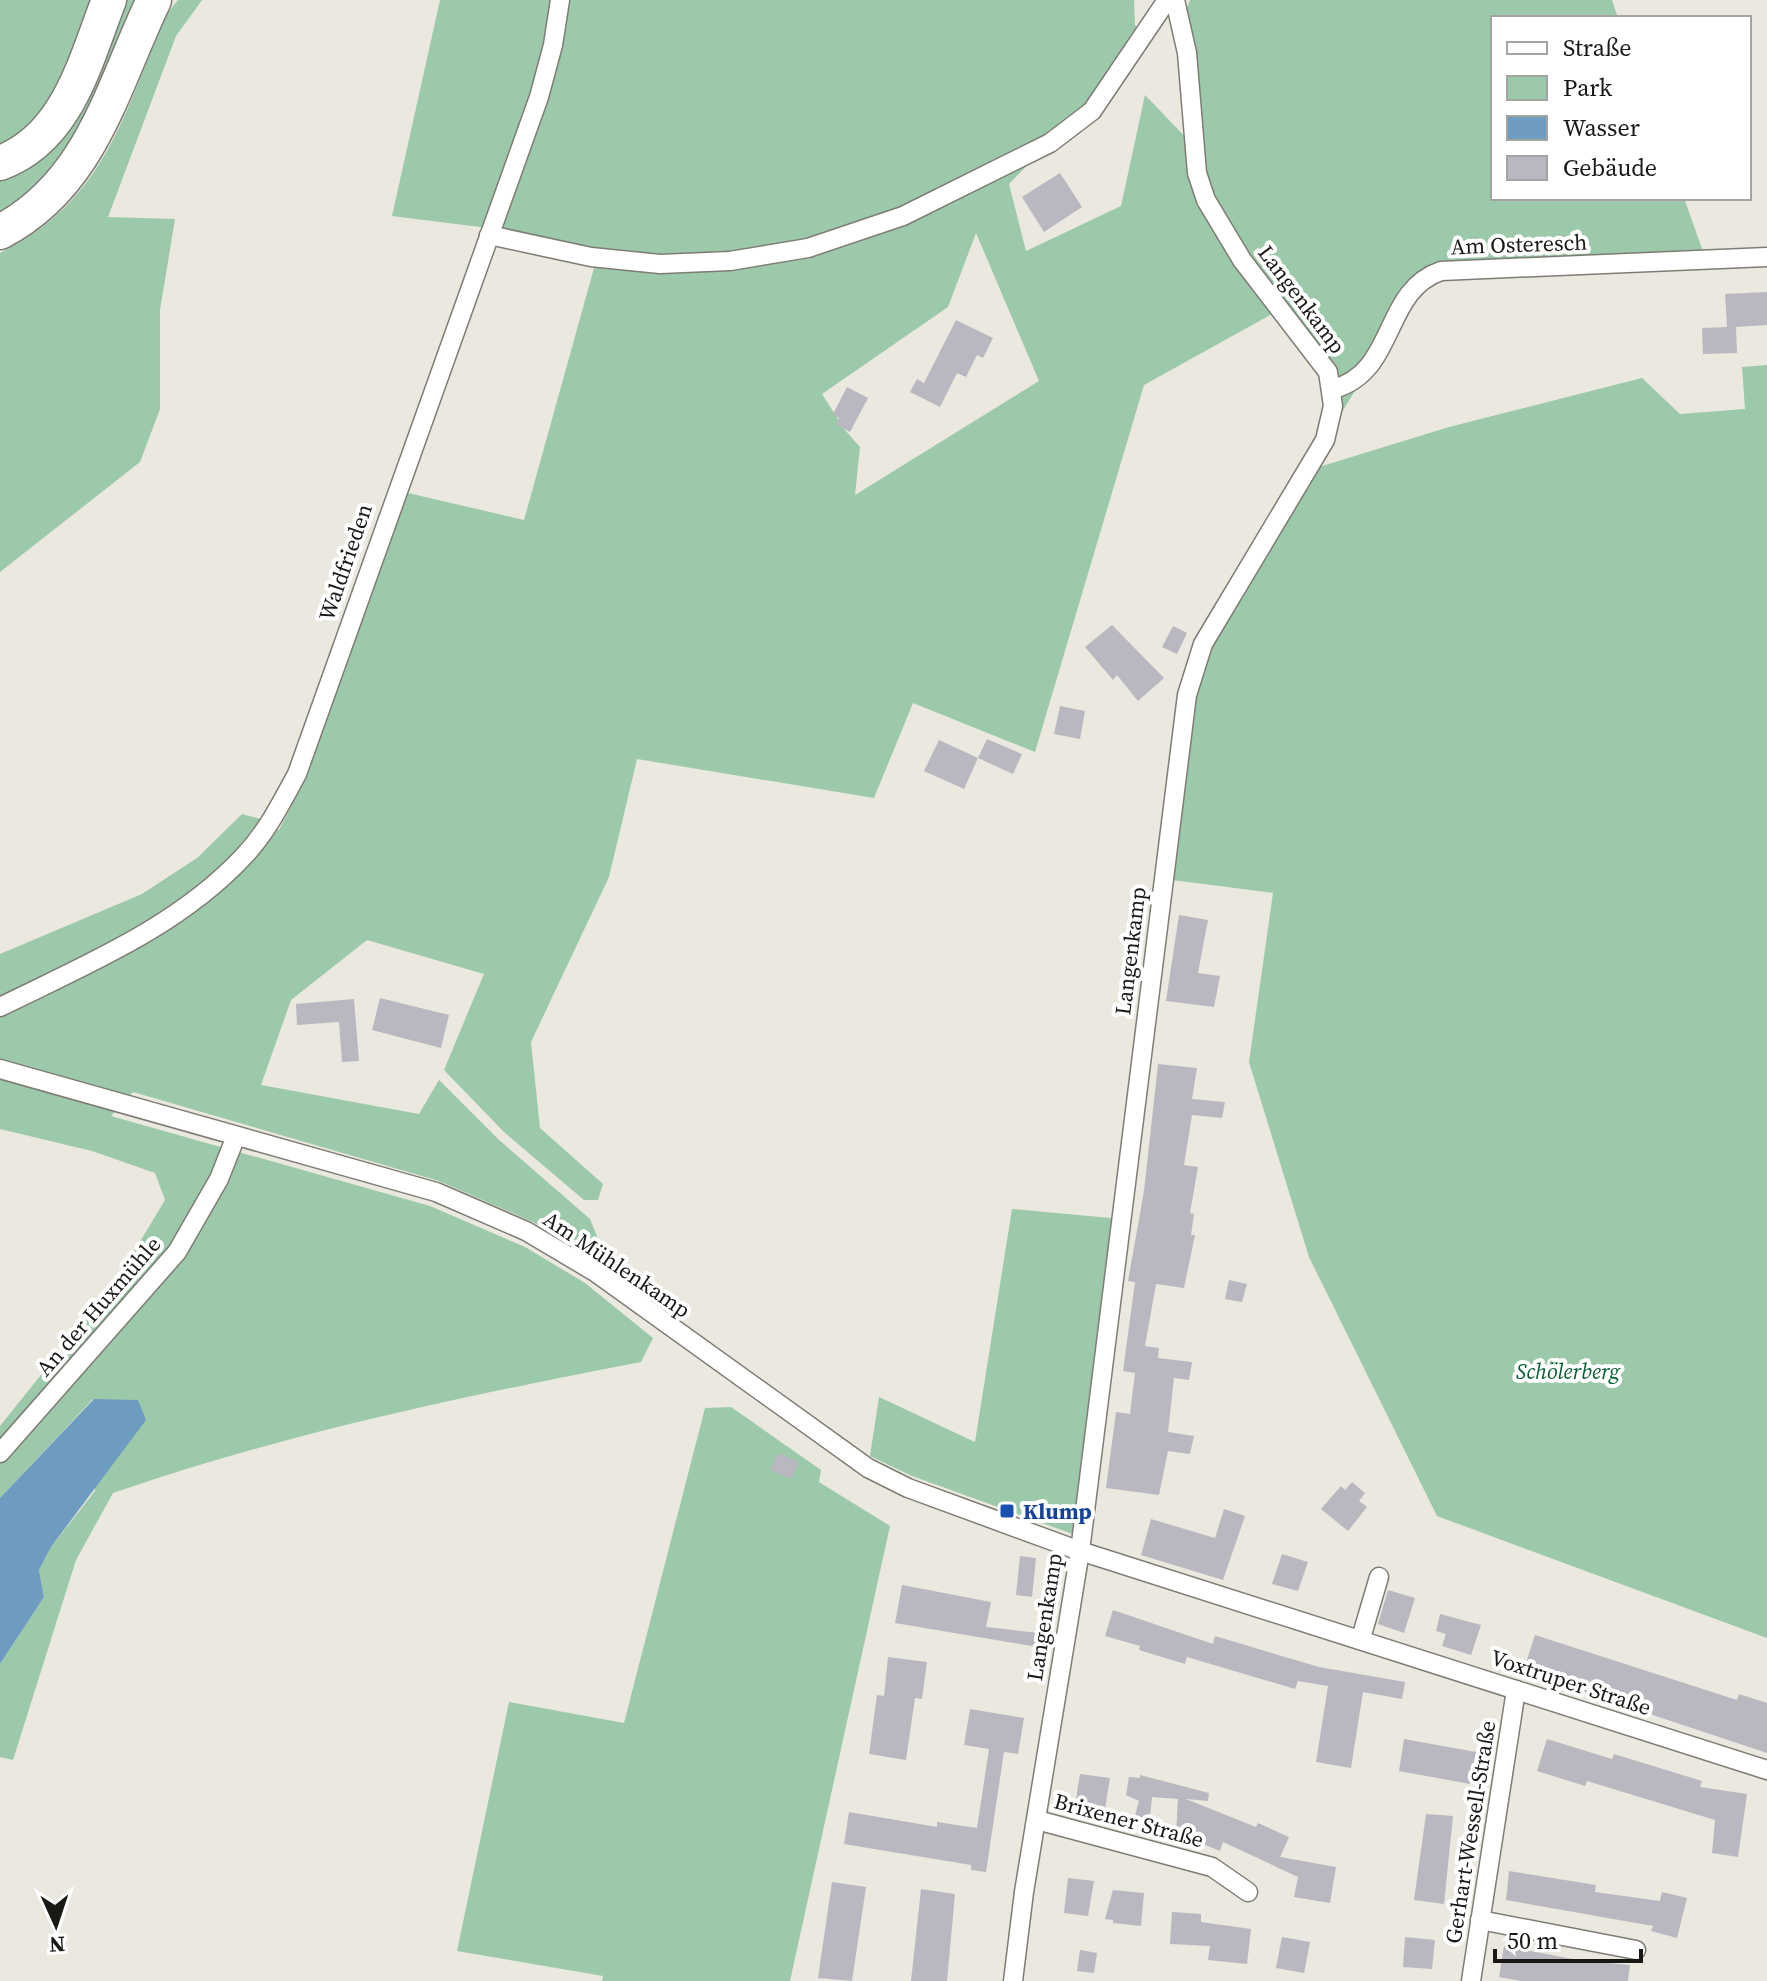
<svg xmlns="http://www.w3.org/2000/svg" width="1767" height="1981" font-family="'Source Serif 4',serif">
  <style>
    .green { fill: #9cc9a9; fill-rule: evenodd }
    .water { fill: #6e9cc0 }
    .building { fill: #b9b8c0 }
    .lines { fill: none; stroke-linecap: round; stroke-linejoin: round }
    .street-casing { stroke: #7e7c74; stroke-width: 21 }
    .highway-casing { stroke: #7e7c74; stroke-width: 37 }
    .street { stroke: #fff; stroke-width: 18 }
    .highway { stroke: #fff; stroke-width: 34 }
    .transit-dot { fill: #1a4fb4; stroke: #fff; stroke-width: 3 }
    .labels { text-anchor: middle; stroke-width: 8; stroke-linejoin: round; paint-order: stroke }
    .street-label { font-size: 22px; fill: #191815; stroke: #fff }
    .park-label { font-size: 22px; font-style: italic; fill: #085e33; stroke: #fff }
    .transit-label { font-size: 22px; font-weight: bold; fill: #164399; stroke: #fff; text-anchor: start }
  </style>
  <rect width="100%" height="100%" fill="#eae8df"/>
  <g class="green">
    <path d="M0,0H98L58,99L0,154Z"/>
    <path d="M121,0H143L72,156L0,219V175Z"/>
    <path d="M178,0H202L176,36L108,217L175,219L160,310V409L140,462L0,572V253C104,202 124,115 165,16Z"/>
    <path d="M440,0H1134L1135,25L1141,34L1118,73L1009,184L1026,251L1121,206L1145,95L1192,144L1181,22L1190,0H1612L1618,18H1493V198H1684L1706,260L1424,277L1325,440L1333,389L1281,309L1144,385L1035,752L913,703L874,798L637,759L609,877L531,1042L540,1128L603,1184L598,1200H584L504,1132L444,1070L484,974L367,940L291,1000L261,1085L419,1114L439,1080L498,1139L590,1219L598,1239L595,1261L533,1222L439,1181L133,1092L111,1116L430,1206L525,1247L585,1283L653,1338L641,1362C460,1397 287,1433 113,1493L76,1560L13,1760L0,1757V1664L44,1597L39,1570L51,1547L95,1491L93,1399L0,1498V1426L117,1280L165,1200L155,1173L92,1151L0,1129V954L142,894L197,858L242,814L261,819L279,830L307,776L408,493L524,520L599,250L520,232L392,216ZM976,233L1039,381L855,495L860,447L845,430L822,394L948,307Z"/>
    <path d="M1767,365V1638L1437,1516L1309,1257L1249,1062L1273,893L1164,879L1203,644L1306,471L1449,427L1642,378L1680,414L1745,409L1742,367Z"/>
    <path d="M1012,1209L1121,1219L1081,1537L912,1476L870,1456L879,1397L975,1442Z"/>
    <path d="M731,1407L821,1470L819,1482L890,1526L790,1981H602L603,1976L457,1951L509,1702L624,1723L705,1408Z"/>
  </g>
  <path class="water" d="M94,1399L138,1400L146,1420L51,1547L39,1570L44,1597L0,1664V1498Z"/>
  <g class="building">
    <path d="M1060,173L1082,207L1044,232L1022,197Z"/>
    <path d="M1767,292V325L1736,327L1737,353L1703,354L1702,328L1727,327L1725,294Z"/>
    <path d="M956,320L993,338L983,358L977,355L966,377L957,373L940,407L910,392L917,379L924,383Z"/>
    <path d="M847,387L868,398L850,432L836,424L839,418L833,414Z"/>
    <path d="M1112,625L1164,678L1138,701L1117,675L1113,680L1085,647Z"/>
    <path d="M1173,626L1187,633L1177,654L1162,647Z"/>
    <path d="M1060,706L1085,711L1080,739L1054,734Z"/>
    <path d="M987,739L1022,754L1013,774L978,758Z"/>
    <path d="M939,740L978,758L964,789L924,771Z"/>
    <path d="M1179,915L1208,920L1198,973L1220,976L1214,1007L1166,1001Z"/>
    <path d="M380,998L449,1015L441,1048L372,1030Z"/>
    <path d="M354,999L359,1061L342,1062L339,1022L297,1025L296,1004Z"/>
    <path d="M1158,1064L1197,1068L1192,1099L1225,1102L1222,1118L1192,1115L1184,1165L1198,1167L1190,1213L1194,1214L1191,1235H1195L1184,1288L1156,1284L1145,1346L1159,1348L1158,1358L1192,1362L1189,1380L1174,1378L1168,1432L1194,1436L1190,1454L1168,1451L1159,1495L1106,1488L1116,1412L1130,1414L1135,1373L1123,1371L1135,1282L1128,1281L1144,1191Z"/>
    <path d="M1229,1280L1247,1284L1242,1302L1225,1299Z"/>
    <path d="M778,1453L799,1462L791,1479L770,1470Z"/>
    <path d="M1352,1482L1365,1493L1359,1501L1367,1507L1348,1531L1321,1509L1341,1486L1345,1490Z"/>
    <path d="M1224,1509L1245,1516L1223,1580L1141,1555L1151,1519L1215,1538Z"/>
    <path d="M1282,1554L1308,1562L1298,1591L1272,1584Z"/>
    <path d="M1020,1556L1036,1558L1032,1597L1016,1595Z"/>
    <path d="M902,1585L991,1602L986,1627L1039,1633L1038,1647L895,1623Z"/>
    <path d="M1388,1590L1415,1598L1404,1633L1378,1624Z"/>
    <path d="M1113,1610L1213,1644L1215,1636L1319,1667L1405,1682L1402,1699L1363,1692L1351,1768L1316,1762L1328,1686L1298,1681L1295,1689L1187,1657L1185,1664L1139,1650L1140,1646L1105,1636Z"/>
    <path d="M1440,1614L1481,1625L1471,1655L1442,1646L1446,1634L1436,1631Z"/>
    <path d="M1535,1635L1737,1700L1739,1694L1767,1703V1753L1523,1672Z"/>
    <path d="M888,1657L927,1662L922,1699L915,1698L906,1760L869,1754L877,1695L884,1696Z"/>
    <path d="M970,1709L1024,1718L1018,1754L1004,1752L986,1872L971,1870V1865L844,1844L849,1812L937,1827V1822L977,1828L989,1749L964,1745Z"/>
    <path d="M1404,1739L1476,1752L1470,1784L1399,1771Z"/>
    <path d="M1547,1739L1612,1759L1614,1754L1702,1781L1700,1787L1747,1794L1738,1857L1712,1853L1715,1820L1587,1781L1585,1786L1537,1771Z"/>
    <path d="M1080,1774L1110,1778L1105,1809L1075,1805Z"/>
    <path d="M1140,1775L1209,1793L1208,1801L1186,1799L1256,1827L1258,1823L1289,1837L1280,1857L1336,1867L1330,1903L1294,1897L1298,1877L1223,1842L1220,1851L1176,1833L1178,1799L1152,1797L1149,1827L1133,1823L1139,1801L1126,1795L1129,1777L1140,1778Z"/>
    <path d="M1426,1814L1453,1816L1444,1904L1414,1900Z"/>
    <path d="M1509,1871L1596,1885L1595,1892L1660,1901L1662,1892L1687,1898L1677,1938L1651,1931L1653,1926L1506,1900Z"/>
    <path d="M1068,1878L1094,1881L1088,1916L1064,1913Z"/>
    <path d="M832,1882L866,1887L852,1981L818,1978Z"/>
    <path d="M921,1889L955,1894L947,1981H911Z"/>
    <path d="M1113,1890L1144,1893L1141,1926L1113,1923V1920L1105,1919Z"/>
    <path d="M1172,1912L1201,1914V1922L1251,1929L1247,1964L1208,1960L1210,1946L1170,1944Z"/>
    <path d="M1282,1937L1310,1942L1304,1973L1276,1968Z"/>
    <path d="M1405,1937L1435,1940L1432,1969L1403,1967Z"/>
    <path d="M1504,1946L1578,1960L1630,1965L1628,1981H1521L1499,1977Z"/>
    <path d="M1080,1950L1097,1953L1094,1973L1077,1971Z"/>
  </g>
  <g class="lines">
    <g class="street-casing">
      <g id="street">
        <path d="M489,235L591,257L660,264L730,261L808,248L903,216L1050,143L1092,111L1167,0"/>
        <path d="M1333,389C1397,372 1382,291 1441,271L1767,257"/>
        <path d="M0,1007C85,965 178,927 244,856C267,832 281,803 297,774L539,97L553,45L560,0"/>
        <path d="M0,1069L436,1192L526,1231L595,1272L868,1468L908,1488L1080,1551L1767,1770"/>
        <path d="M0,1453L177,1252L219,1179L236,1136"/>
        <path d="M1361,1638L1379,1577"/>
        <path d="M1037,1820L1212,1867L1248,1892"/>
        <path d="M1480,1920L1636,1950"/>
        <path d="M1013,1981L1024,1892L1080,1551L1187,695L1203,644L1325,440L1333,406L1328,372L1242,260L1206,200L1197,173L1187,53L1175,0"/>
        <path d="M1471,1981L1516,1690"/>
      </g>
    </g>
    <g class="highway-casing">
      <g id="highway">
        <path d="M0,163C68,138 85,61 109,0"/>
        <path d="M0,232C92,184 112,87 154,0"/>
      </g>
    </g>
    <use href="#street" class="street"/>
    <use href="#highway" class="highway"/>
  </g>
  <rect class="transit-dot" x="999" y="1503" width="16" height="16" rx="4"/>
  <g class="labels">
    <g class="street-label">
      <text transform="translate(1519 244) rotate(-2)" y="8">Am Osteresch</text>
      <text transform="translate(1302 299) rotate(53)" y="8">Langenkamp</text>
      <text transform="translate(345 562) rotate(-71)" y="8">Waldfrieden</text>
      <text transform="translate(1130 951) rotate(-83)" y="8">Langenkamp</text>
      <text transform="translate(617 1264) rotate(34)" y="8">Am Mühlenkamp</text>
      <text transform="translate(98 1306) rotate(-49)" y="8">An der Huxmühle</text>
      <text transform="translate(1044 1617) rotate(-81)" y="8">Langenkamp</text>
      <text transform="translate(1571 1682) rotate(18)" y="8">Voxtruper Straße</text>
      <text transform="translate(1129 1820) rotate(15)" y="8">Brixener Straße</text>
      <text transform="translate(1470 1832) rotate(-81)" y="8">Gerhart-Wessell-Straße</text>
    </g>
    <g class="park-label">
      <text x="1568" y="1379">Schölerberg</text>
    </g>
    <g class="transit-label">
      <text x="1023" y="1519">Klump</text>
    </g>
  </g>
  <rect x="1491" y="16" width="260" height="184" fill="#ffffff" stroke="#a3a3a1" stroke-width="2"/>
  <rect x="1507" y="42" width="40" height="12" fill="#ffffff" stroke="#a3a3a1" stroke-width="2"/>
  <text x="1563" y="56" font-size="24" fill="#191815">Straße</text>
  <rect x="1507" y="76" width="40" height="24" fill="#9cc9a9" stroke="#a3a3a1" stroke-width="2"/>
  <text x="1563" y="96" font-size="24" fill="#191815">Park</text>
  <rect x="1507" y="116" width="40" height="24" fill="#6e9cc0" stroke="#a3a3a1" stroke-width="2"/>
  <text x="1563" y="136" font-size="24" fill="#191815">Wasser</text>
  <rect x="1507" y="156" width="40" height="24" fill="#b9b8c0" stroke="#a3a3a1" stroke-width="2"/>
  <text x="1563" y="176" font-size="24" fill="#191815">Gebäude</text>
  <g transform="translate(56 1925) rotate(177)" stroke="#ffffff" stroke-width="6" paint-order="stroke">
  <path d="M0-6L14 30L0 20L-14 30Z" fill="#191815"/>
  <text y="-12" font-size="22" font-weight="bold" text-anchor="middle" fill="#191815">N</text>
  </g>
  <path d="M1495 1949v12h146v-12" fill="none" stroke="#191815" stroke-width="4"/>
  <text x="1507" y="1949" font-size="24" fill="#191815" stroke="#ffffff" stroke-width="6" paint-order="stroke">50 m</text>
</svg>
